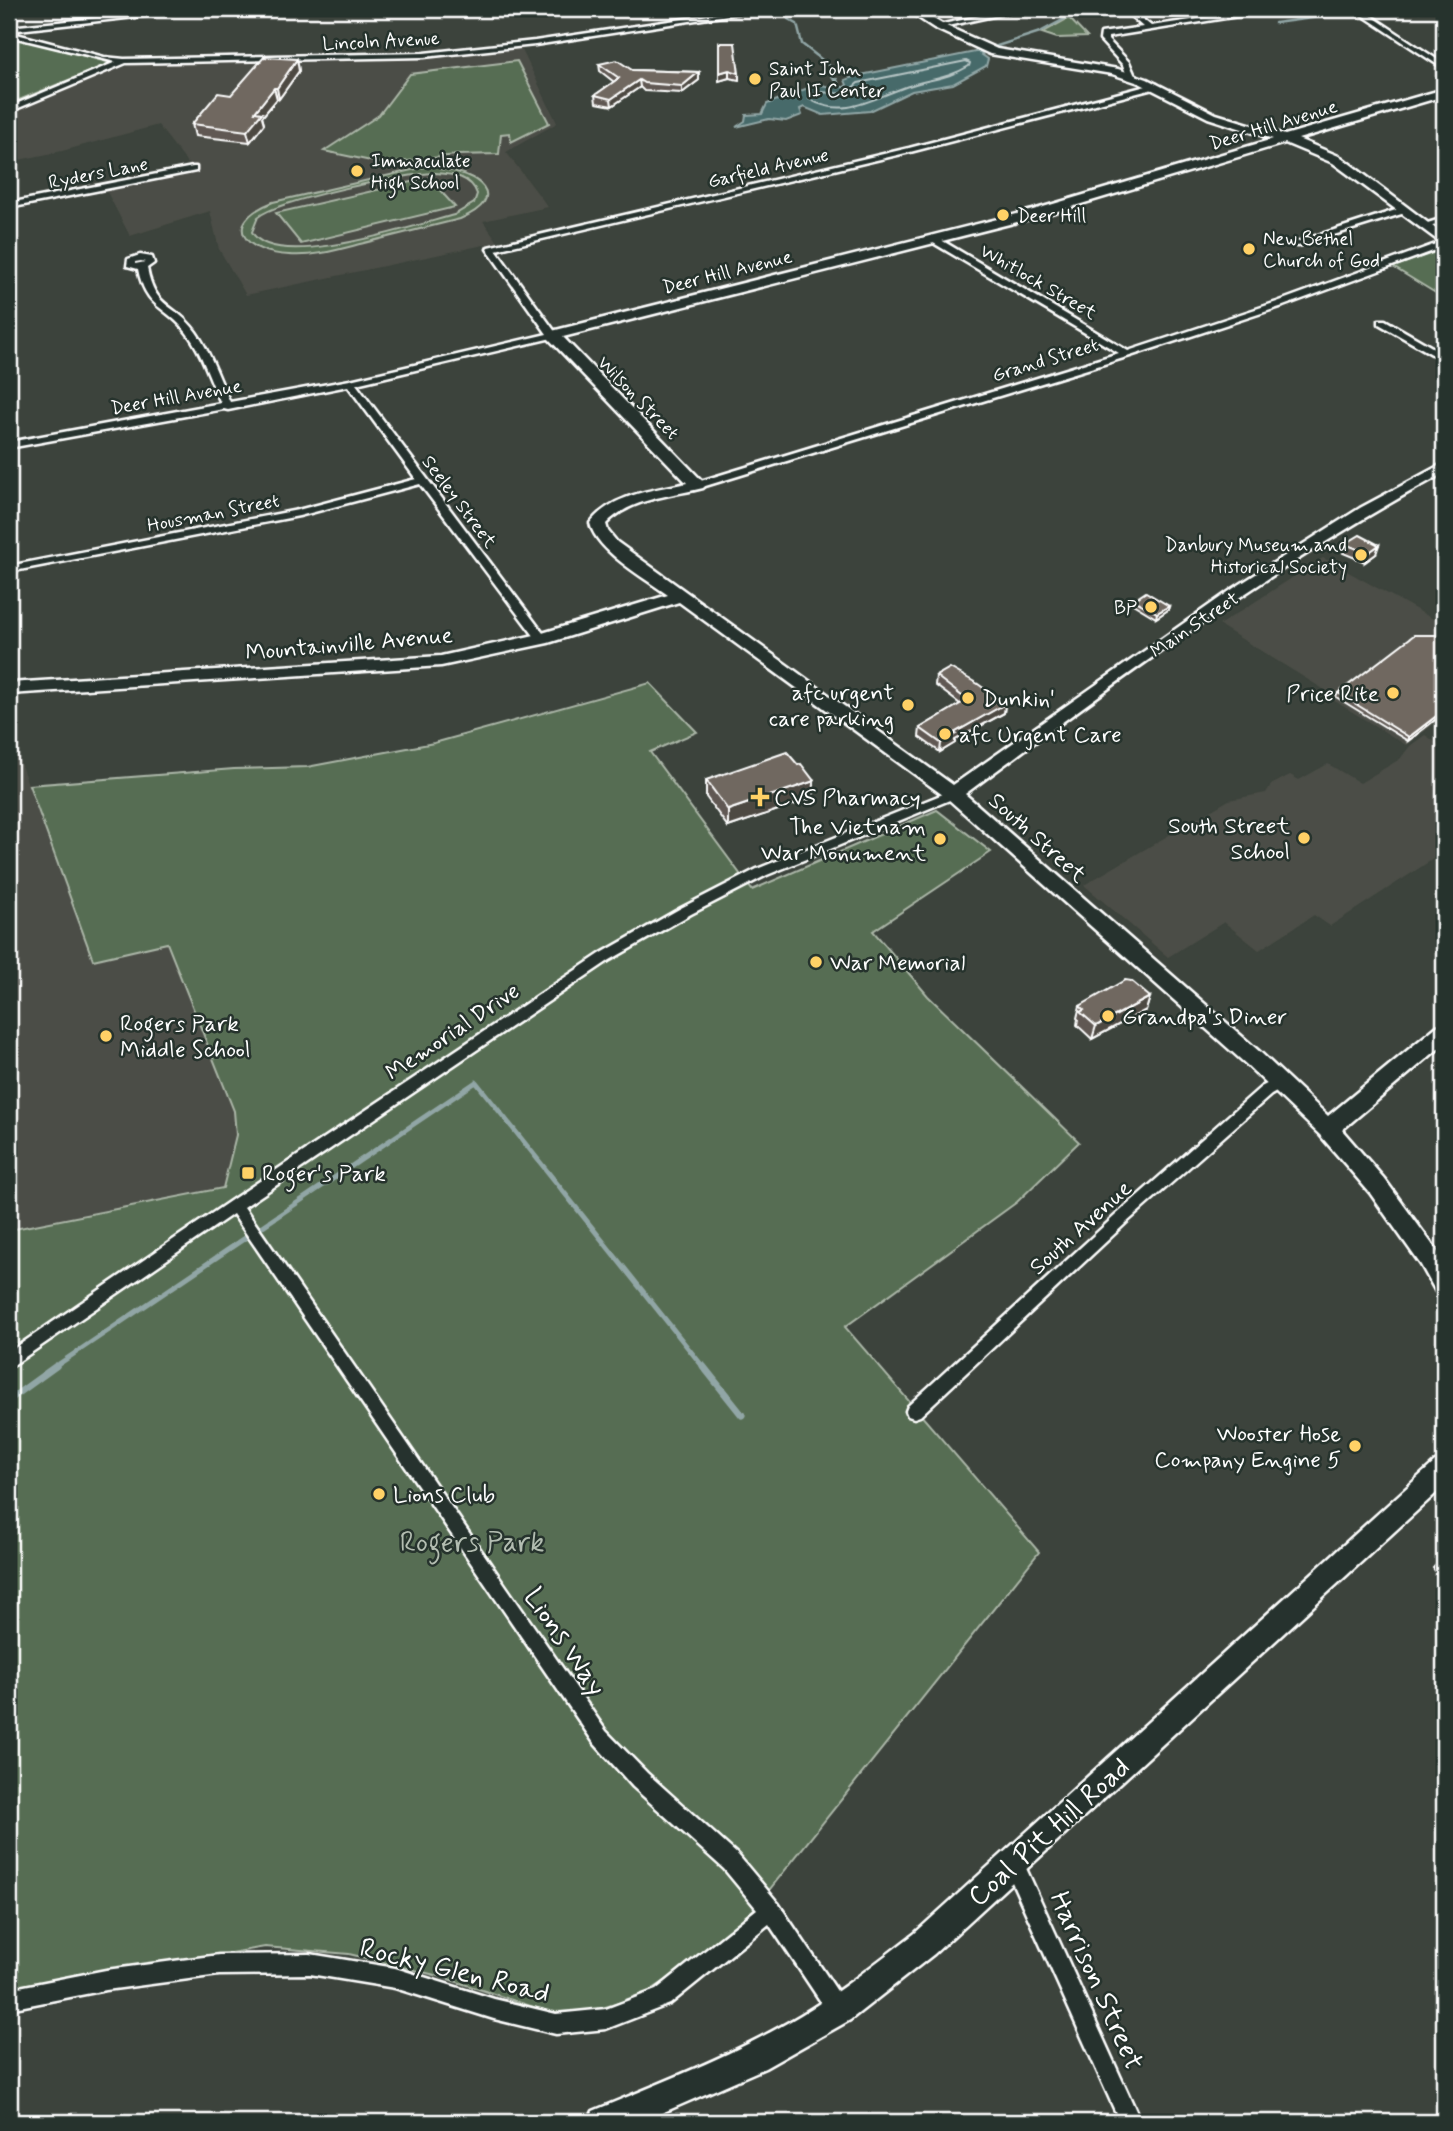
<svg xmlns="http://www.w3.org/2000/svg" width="1453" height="2131" font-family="Mynerve,sans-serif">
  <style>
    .built { fill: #4c4e47 }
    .green { fill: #576d52; stroke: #abb6a8; stroke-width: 2; fill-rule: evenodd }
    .water { fill: #476b6b; stroke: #91a6a6; stroke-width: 2 }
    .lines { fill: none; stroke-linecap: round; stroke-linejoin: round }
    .shore { stroke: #b5c4c4; stroke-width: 2 }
    .stream-far2 { stroke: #91a6a6; stroke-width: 2.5 }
    .stream-far1 { stroke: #91a6a6; stroke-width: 5 }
    .stream { stroke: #91a6a6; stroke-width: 7 }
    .street-casing { stroke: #fff; stroke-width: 5 }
    .secondary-casing { stroke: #fff; stroke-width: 5 }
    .street { fill: #26332d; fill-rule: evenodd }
    .secondary { fill: #26332d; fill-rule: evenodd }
    .wall { fill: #605953; stroke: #fff; stroke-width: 2 }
    .shaded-wall { fill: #4e4943; stroke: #fff; stroke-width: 2 }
    .building { fill: #706860; stroke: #fff; stroke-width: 2 }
    .poi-dot { fill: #ffd166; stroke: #26332d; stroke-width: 2.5 }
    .labels { text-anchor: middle; stroke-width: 5; stroke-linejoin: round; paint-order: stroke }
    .far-street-label { font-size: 19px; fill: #fff; stroke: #26332d }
    .far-poi-label { font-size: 19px; fill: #fff; stroke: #26332d; text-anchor: start }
    .street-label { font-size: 23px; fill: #fff; stroke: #26332d }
    .poi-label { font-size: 23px; fill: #fff; stroke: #26332d; text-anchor: start }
    .near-park-label { font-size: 28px; fill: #b3bdb1; stroke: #26332d }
    .near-street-label { font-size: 28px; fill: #fff; stroke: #26332d }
  </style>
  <rect width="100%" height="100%" fill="#3c433c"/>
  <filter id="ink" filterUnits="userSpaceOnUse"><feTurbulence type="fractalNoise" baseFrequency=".0143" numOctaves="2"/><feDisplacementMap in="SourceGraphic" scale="14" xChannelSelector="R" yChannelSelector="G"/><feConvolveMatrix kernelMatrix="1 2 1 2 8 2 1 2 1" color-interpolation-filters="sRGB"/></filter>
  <g filter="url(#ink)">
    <g class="built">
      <path d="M521,48L557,123L506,152L548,207L483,221L498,242L246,295L219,249L210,211L130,236L106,190L195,173L158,125L62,151L9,162V114L108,72L132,65L343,61Z"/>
      <path d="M1323,558L1444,625V716L1406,745L1330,698L1333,695L1219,625Z"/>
      <path d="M9,733L93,960L167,943L234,1112L236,1135L223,1189L9,1230Z"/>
      <path d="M1425,735L1444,748V852L1330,926L1314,915L1259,950L1224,922L1168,957L1084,885L1229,800L1266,793L1271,785L1290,775L1299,780L1328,764L1360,783L1400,759L1410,746Z"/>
    </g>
    <g class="green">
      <path d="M1069,18L1087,37L1057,38L1042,33Z"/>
      <path d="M9,36L111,63L9,104Z"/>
      <path d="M517,61L549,123L511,142L510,133L501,134L499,154L456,155L385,164L324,151L379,115L410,74Z"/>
      <path d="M442,163L445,167L439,169C477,172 512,197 460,219C428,227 396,235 364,243C340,249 315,257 289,255C244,253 220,223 273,202ZM436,173C452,174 472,177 477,194L474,203L454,215C416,225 274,273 252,232L258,217C279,200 406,173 436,173Z"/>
      <path d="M429,178L455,207L301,244L276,213Z"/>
      <path d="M1444,249V298L1393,267Z"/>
      <path d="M650,683L697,732L650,752L752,890L937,810L991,852L873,931L928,996L1079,1142L1017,1202L845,1327L1039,1552L754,1909L688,1966L642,1996L592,2011L549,2012L439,1976L349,1954L265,1947L9,1991V1230L223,1188L236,1135L234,1111L167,943L93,960L29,785L234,769L307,767L434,743Z"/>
    </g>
    <path class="water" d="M975,52H983L981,54L988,59L986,66L953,84L912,91L870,111L823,115L804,107L800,109L802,115L786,121L769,119L736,127L745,121L746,115L762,114L767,104L818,84L834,88V79H837L840,87H844L847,85L845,80L856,76Z"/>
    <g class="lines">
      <path class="shore" d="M966,61L970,63L969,66C947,79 935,78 912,85C877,95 846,121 809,99L810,95L820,92L845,94L858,83Z"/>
      <g class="stream-far2">
        <path d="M785,9L788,19L797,24L802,44L831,67L830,73L837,83"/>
        <path d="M1176,9L1187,16"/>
        <path d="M1389,12L1444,10"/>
        <path d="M1275,23L1357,12"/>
        <path d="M994,47L1040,32L1068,17L1119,9"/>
      </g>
      <path class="stream-far1" d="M53,1368L476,1082L704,1368"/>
      <g class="stream">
        <path d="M703,1366L742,1415"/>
        <path d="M9,1400L56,1366"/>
      </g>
      <g class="street-casing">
        <g id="street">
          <path d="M185,9H207L9,31V27Z"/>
          <path d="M750,9H767L535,45L424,57L126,63L9,112V107L116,62L9,36V32L104,57L124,59L424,53L535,41Z"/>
          <path d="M1013,9H1026L938,28L934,26Z"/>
          <path d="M1123,9H1130L1151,26L1264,9H1281L1108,37V40L1129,62L1135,76L1131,78L1127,76L1123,65L1100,40L1101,33L1143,27Z"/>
          <path d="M1353,9H1361L1444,64V69Z"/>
          <path d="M1154,84H1157V88L910,152L496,250L556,333V337L356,384L546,637V641H538L420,484L299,516L9,572V566L298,510L416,479L348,386L228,410L224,409L9,448V442L221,403C210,381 203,354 187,333C166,305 146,310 138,269L127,266L128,259L140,255L152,257L154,263L147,268C155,311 175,302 196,332C211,353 219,379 230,402L350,380L547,334L487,249L488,247L909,148ZM141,261L145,262L135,264V262Z"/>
          <path d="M193,167H196V171L9,208V203Z"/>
          <path d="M1405,207L1409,210L1408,212L1298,246L1291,244Z"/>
          <path d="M1444,218V223L1425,228L1421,225Z"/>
          <path d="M930,237H936L1128,351L1277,302L1441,242L1444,241V247L1283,306L1130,356L702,487H694V483L1119,353L930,241Z"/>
          <path d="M1379,320H1385L1444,354V361L1379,324Z"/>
          <path d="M953,790L957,791L959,794L957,797L767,875L691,914L610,960L244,1207L606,1731L647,1773L738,1855L778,1903L845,2003L848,2010L845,2017L838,2020L831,2017L769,1924L670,2004L606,2029L556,2034L494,2019L395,1988L310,1974L219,1975L106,1990L9,2009V1989L106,1970L219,1955L310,1954L395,1968L494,1999L556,2014L606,2009L656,1990L757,1909L724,1869L633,1787L594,1743L233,1214L9,1368V1352L230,1201L600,954L681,908L757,869Z"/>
          <path d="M1280,1077L1285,1079L1287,1083L1285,1087L1271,1095L1126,1223L920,1416L914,1418L908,1416L906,1411L908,1406L1116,1215L1261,1087Z"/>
          <path d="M1013,1852L1020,1855L1141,2122H1120L1003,1862L1006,1855Z"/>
        </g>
      </g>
      <g class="secondary-casing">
        <g id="secondary">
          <path d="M905,9H917L942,24L997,49L1118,69L1147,79L1216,114L1285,135L1444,89V96L1298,139L1341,157L1444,235V245L1333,163L1285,143L1041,216L563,337L706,485L703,488C672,496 630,498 606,524L608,531L617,542L953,785L1234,588L1360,508L1444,463V473C1276,564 1118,680 965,794L1261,1053L1328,1116L1437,1026L1444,1024V1044L1342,1130L1386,1181L1437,1251L1444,1264V1295L1436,1292L1421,1265L1370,1193L1320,1135L1247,1065L947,798L679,602L548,643L441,666L9,694V683L441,656L539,634L668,595C645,578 596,551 590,523C612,494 654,490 687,483L548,338V332L1033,210L1273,139L1208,118L1139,83L1112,74L990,54L934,28Z"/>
          <path d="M1444,1459V1486L934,1954L850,2020L765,2068L641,2122H588L593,2111C663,2082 736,2054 801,2015C841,1991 877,1962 914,1934L1435,1462Z"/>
        </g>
      </g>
      <use href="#street" class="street"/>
      <use href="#secondary" class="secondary"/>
    </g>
    <g class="wall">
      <path d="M719,43L739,73V80L729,78L719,81Z"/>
      <path d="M297,59L299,71L279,99H277L262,117L264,124L250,142L195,136L192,124Z"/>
      <path d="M599,64L632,70L699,72V80L682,93L644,91L640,87L612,106L596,103L595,95L614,82L600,71Z"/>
      <path d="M1345,544L1376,554L1365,562L1343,553Z"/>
      <path d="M1134,600L1169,606L1168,610L1156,618L1133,604Z"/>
      <path d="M1444,635V713L1408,741L1336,697L1338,693Z"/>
      <path d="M936,676L1005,704L1004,713L955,740V743L940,752L919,737L920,728L960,704L935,685Z"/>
      <path d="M798,765L814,781L813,798L728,827L706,797V780Z"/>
      <path d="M1150,997L1146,1010L1092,1039L1077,1025L1078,1019L1077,1018L1080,1006Z"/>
      <path d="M1444,1556V1582L1433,1568Z"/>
    </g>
    <g class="shaded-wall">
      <path d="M297,59L299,71L279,99L277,88Z"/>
      <path d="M729,70V78L719,81V73Z"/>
      <path d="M699,72V80L682,93V86Z"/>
      <path d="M639,80L640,87L612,106L611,99Z"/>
      <path d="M274,88L277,99L262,117L264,124L250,142L247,131L255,112Z"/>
      <path d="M1379,545L1376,554L1365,562L1368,553Z"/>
      <path d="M1169,606L1168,610L1156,618L1157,613Z"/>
      <path d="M1005,704L1004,713L955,740V743L940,752L941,743L954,733Z"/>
      <path d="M1444,710V713L1408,741L1409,737Z"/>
      <path d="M814,781L813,798L728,827V810Z"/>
      <path d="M1150,997L1146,1010L1092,1039L1096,1026Z"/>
    </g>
    <g class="building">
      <path d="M719,43H735L739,73L729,70L719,73Z"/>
      <path d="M264,57L297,59L277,88H274L255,112L262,113L247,131L192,124L218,93L231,95Z"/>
      <path d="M617,60L632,70L699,72L682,86L644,83L639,80L611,99L595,95L619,78L599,64Z"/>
      <path d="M1360,535L1379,545L1368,553L1345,544Z"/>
      <path d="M1146,592L1169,606L1157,613L1134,600Z"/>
      <path d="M1414,635H1444V710L1409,737L1338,693Z"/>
      <path d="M950,668L978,684L1005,704L954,733L956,734L941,743L920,728L967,700L936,676Z"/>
      <path d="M787,752L798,765L801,764L814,781L728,810L706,780Z"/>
      <path d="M1125,980L1131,981L1150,997L1096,1026L1080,1012L1084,1010L1080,1006Z"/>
      <path d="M1444,1556V1569L1438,1561Z"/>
    </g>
  </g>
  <g class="poi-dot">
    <circle cx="755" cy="79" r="7"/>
    <circle cx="357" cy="171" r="7"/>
    <circle cx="1003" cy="215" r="7"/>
    <circle cx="1249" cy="249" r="7"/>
    <circle cx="1361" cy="555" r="7"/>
    <circle cx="1151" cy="607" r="7"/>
    <circle cx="1393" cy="693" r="7"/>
    <circle cx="968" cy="698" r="7"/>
    <circle cx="908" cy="705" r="7"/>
    <circle cx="945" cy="734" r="7"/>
    <path d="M756.5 786.5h7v7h7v7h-7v7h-7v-7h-7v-7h7z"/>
    <circle cx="1304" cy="838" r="7"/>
    <circle cx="940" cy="839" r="7"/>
    <circle cx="816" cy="962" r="7"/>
    <circle cx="1108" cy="1016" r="7"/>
    <circle cx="106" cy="1036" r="7"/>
    <rect x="241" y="1166" width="14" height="14" rx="3.5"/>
    <circle cx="1355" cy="1446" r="7"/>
    <circle cx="379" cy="1494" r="7"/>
  </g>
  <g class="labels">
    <g class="far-street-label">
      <text transform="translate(381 40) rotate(-3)" y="7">Lincoln Avenue</text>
      <text transform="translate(1273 124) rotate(-17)" y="7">Deer Hill Avenue</text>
      <text transform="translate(768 167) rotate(-13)" y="7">Garfield Avenue</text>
      <text transform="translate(98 172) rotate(-11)" y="7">Ryders Lane</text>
      <text transform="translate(727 271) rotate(-14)" y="7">Deer Hill Avenue</text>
      <text transform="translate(1039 281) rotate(30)" y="7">Whitlock Street</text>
      <text transform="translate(1045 359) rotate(-17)" y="7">Grand Street</text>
      <text transform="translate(176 396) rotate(-10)" y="7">Deer Hill Avenue</text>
      <text transform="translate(639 397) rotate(46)" y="7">Wilson Street</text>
      <text transform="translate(460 501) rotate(53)" y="7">Seeley Street</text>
      <text transform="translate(213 512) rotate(-11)" y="7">Housman Street</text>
      <text transform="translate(1194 624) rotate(-34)" y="7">Main Street</text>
    </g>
    <g class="far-poi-label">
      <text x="769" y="75">Saint John<tspan x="769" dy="22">Paul II Center</tspan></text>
      <text x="371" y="167">Immaculate<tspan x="371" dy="22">High School</tspan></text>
      <text x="1017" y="222">Deer Hill</text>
      <text x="1263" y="245">New Bethel<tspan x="1263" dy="22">Church of God</tspan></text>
      <text x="1347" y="551" text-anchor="end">Danbury Museum and<tspan x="1347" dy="22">Historical Society</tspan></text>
      <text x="1137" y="614" text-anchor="end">BP</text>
    </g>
    <g class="street-label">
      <text transform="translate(349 643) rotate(-5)" y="8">Mountainville Avenue</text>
      <text transform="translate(1038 837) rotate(42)" y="8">South Street</text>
      <text transform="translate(452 1031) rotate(-34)" y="8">Memorial Drive</text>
      <text transform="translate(1080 1227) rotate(-42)" y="8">South Avenue</text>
    </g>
    <g class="poi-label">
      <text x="894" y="700" text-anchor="end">afc urgent<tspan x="894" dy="26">care parking</tspan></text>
      <text x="1379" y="701" text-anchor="end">Price Rite</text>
      <text x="982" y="706">Dunkin'</text>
      <text x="959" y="742">afc Urgent Care</text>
      <text x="774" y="805">CVS Pharmacy</text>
      <text x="1290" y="833" text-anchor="end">South Street<tspan x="1290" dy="26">School</tspan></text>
      <text x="926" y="834" text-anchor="end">The Vietnam<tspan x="926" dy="26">War Monument</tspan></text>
      <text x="830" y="970">War Memorial</text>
      <text x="1122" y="1024">Grandpa's Diner</text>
      <text x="120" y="1031">Rogers Park<tspan x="120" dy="26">Middle School</tspan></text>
      <text x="262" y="1181">Roger's Park</text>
      <text x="1341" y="1441" text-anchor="end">Wooster Hose<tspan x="1341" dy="26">Company Engine 5</tspan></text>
      <text x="393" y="1502">Lions Club</text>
    </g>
    <g class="near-park-label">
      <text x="472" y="1551">Rogers Park</text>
    </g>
    <g class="near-street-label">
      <text transform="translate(566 1641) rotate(56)" y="10">Lions Way</text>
      <text transform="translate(1048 1831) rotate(-42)" y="10">Coal Pit Hill Road</text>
      <text transform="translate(455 1969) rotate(14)" y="10">Rocky Glen Road</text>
      <text transform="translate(1098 1980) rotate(66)" y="10">Harrison Street</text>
    </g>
  </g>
  <rect width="1453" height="2131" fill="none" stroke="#26332d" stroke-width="35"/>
  <rect x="18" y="18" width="1418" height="2096" fill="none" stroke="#fff" stroke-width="2.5" filter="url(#ink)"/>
</svg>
